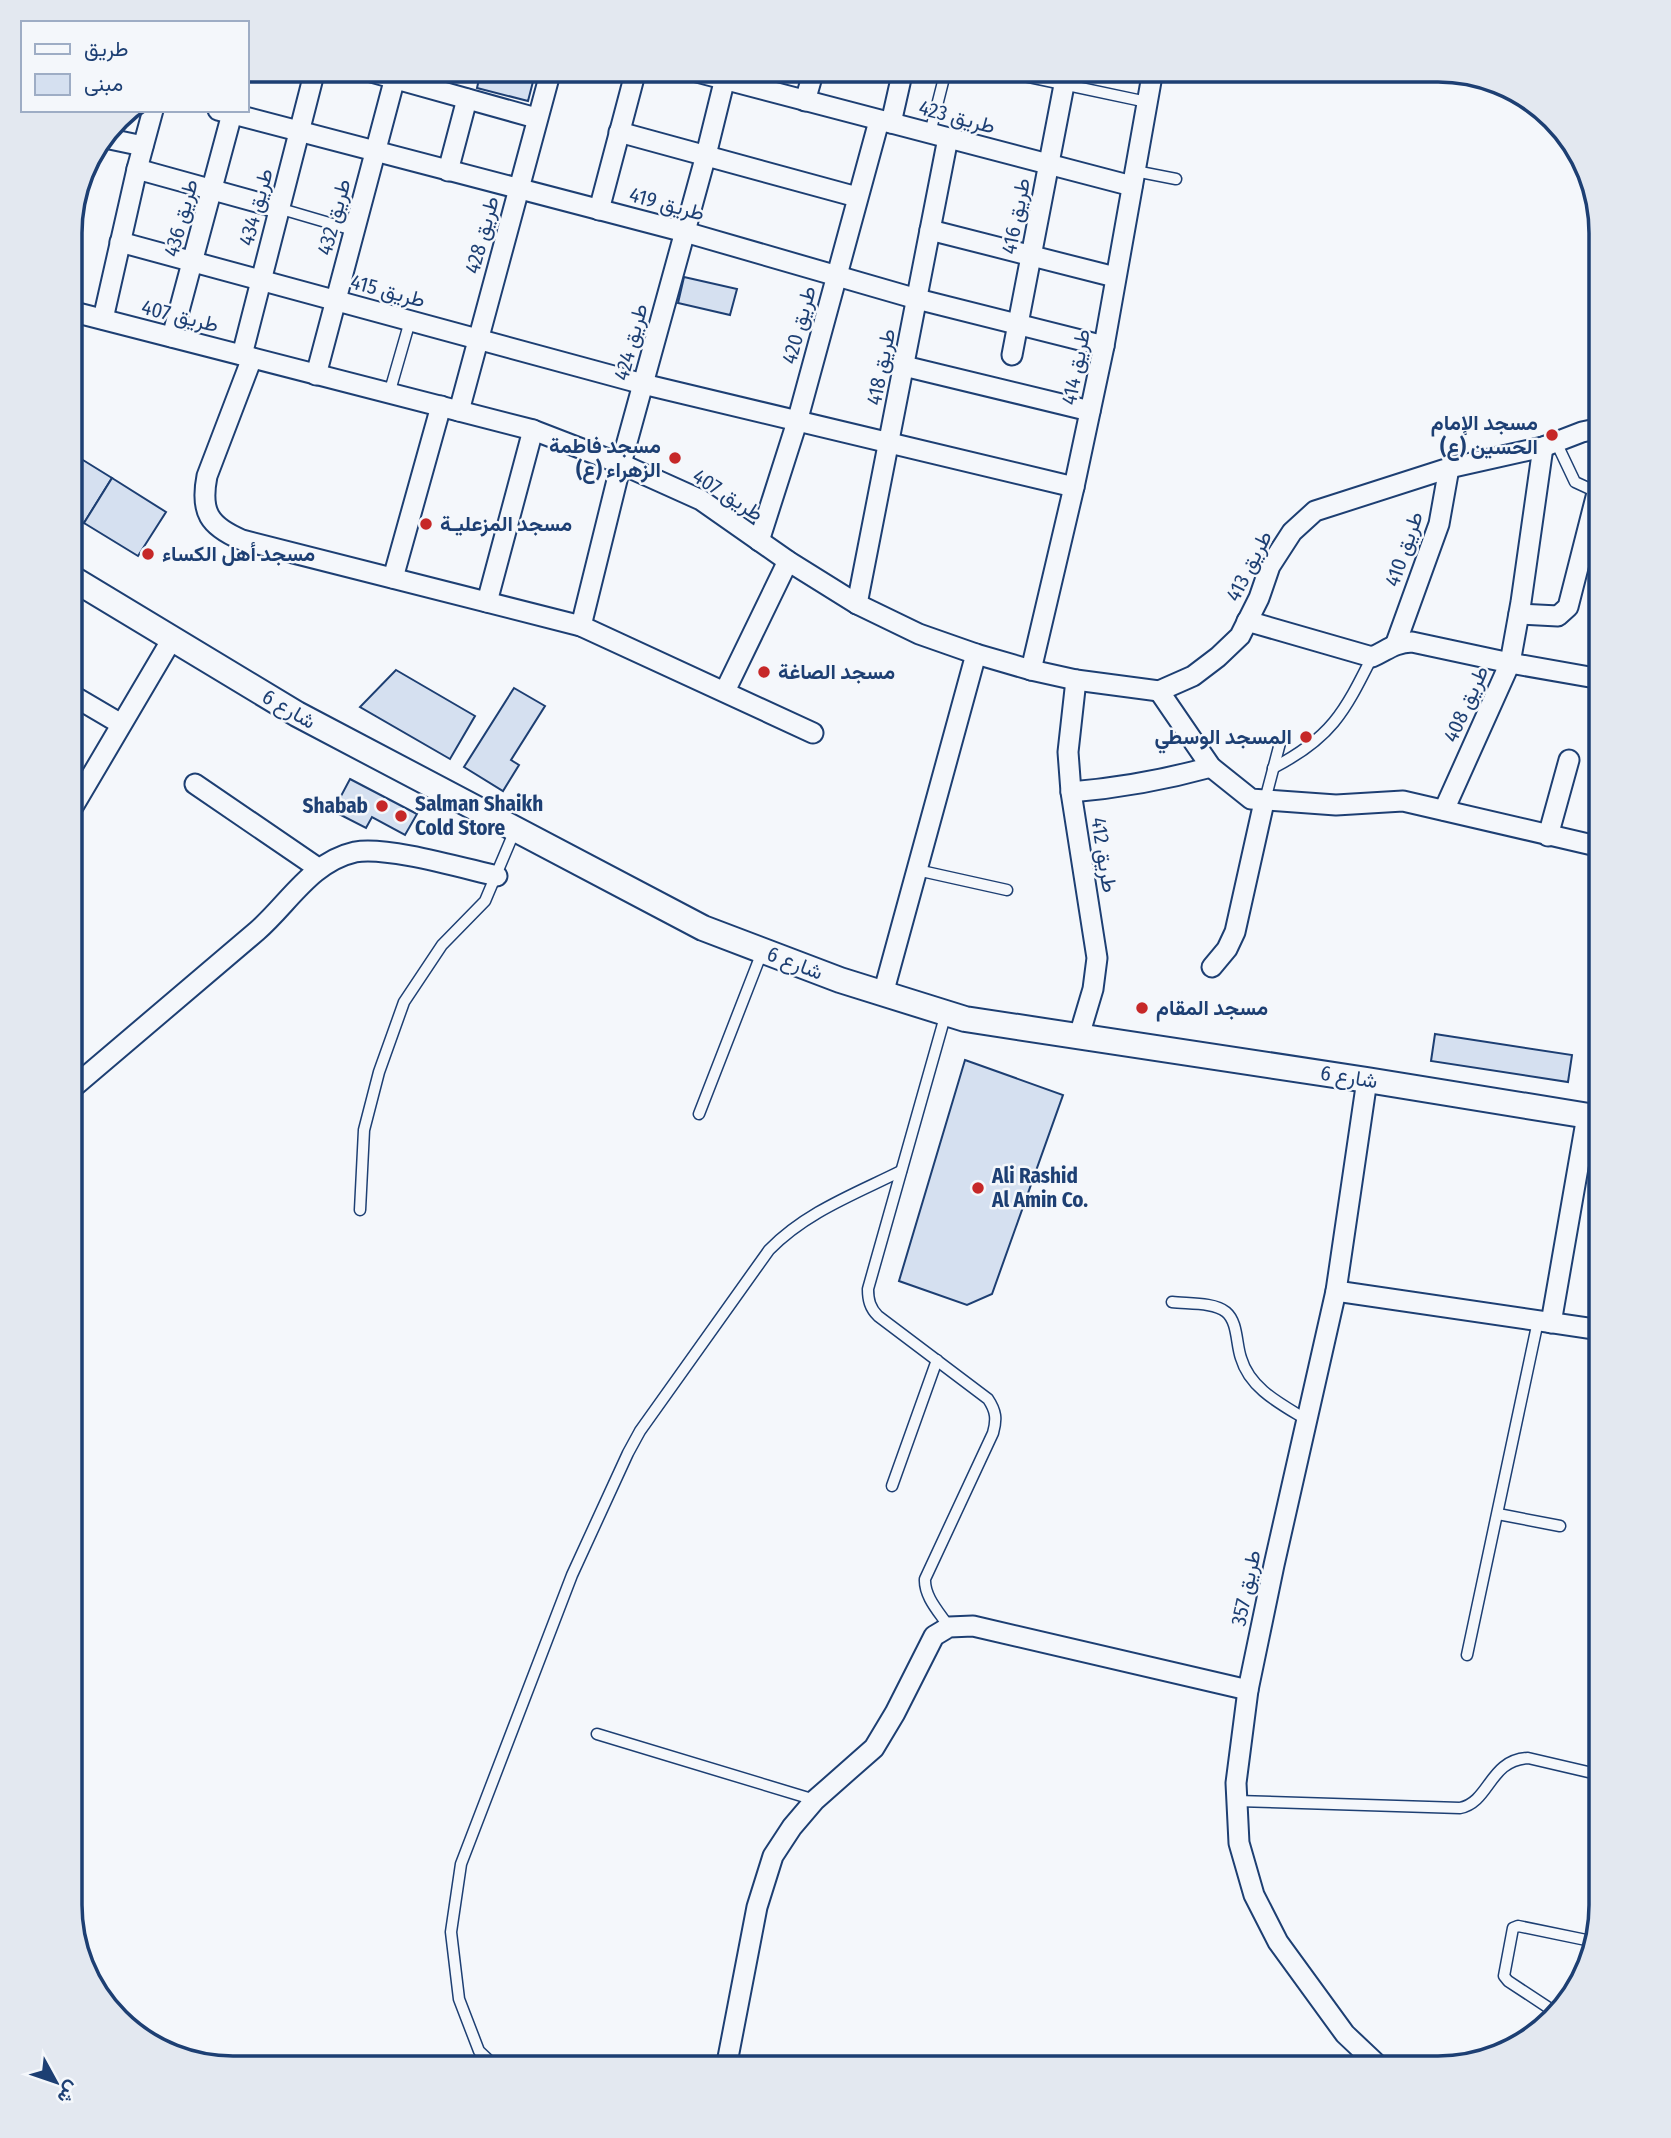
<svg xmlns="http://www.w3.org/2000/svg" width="1671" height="2138" font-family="'Fira Sans Condensed',Vazirmatn,sans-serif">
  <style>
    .building { fill: #d5e0f0; stroke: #1d3f73; stroke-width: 2 }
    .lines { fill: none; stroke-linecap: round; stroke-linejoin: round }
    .service-casing { stroke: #1d3f73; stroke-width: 13 }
    .minor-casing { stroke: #1d3f73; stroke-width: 23 }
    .tertiary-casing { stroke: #1d3f73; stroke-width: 28 }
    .service { stroke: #f4f7fb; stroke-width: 10 }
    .minor { stroke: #f4f7fb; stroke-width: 19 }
    .tertiary { stroke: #f4f7fb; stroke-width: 24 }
    .poi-dot { fill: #c62828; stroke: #f4f7fb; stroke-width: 2.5 }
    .labels { text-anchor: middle; stroke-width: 5; stroke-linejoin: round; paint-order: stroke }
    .street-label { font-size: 21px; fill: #1d3f73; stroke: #f4f7fb }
    .poi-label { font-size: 21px; font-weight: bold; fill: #1d3f73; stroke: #f4f7fb; text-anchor: start }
    .rim { fill: none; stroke: #1d3f73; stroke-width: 3.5 }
  </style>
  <rect width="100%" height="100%" fill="#f4f7fb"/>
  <g class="building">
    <path d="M481,70H536L528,101L477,88Z"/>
    <path d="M684,277L737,289L730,315L678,303Z"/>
    <path d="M70,452L112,478L84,523L70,514Z"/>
    <path d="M112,478L166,512L138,556L84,523Z"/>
    <path d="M396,670L475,716L450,759L360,707Z"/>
    <path d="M514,688L545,706L511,760L519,765L503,791L464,767Z"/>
    <path d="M350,779L417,814L405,835L372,817L366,828L333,811Z"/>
    <path d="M1435,1034L1572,1055L1568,1082L1431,1061Z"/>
    <path d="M965,1060L1063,1095L992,1294L967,1305L899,1281Z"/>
  </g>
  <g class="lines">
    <g class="service-casing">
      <g id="service">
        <path d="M996,70L1147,102"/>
        <path d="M930,133L946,70"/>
        <path d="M1135,171L1176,179"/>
        <path d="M278,208L353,230"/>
        <path d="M389,394L410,321"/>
        <path d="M1556,442L1575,482L1601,494"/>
        <path d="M1273,768C1331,738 1344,713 1372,657"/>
        <path d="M1265,800L1280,743"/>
        <path d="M917,870L1007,890"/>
        <path d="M946,1013L868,1289C868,1300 870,1308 878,1316L988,1399C996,1411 997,1419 993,1433L925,1579C924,1597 940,1613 949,1627"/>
        <path d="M699,1114L762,952"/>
        <path d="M360,1210L364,1130L379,1072L404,1002L442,945L485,901L515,830"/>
        <path d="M1172,1302C1187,1304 1214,1302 1226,1312C1238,1322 1236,1344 1241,1358C1250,1389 1281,1404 1307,1420"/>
        <path d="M892,1486L937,1360"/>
        <path d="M1498,1514L1560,1526"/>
        <path d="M1467,1655L1538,1321"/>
        <path d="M597,1734L815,1800"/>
        <path d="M1237,1801L1460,1808C1490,1802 1489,1760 1528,1758L1601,1775"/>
        <path d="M1576,1990L1580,1984"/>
        <path d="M1555,2012L1508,1981L1504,1976L1513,1928L1518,1926L1591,1941"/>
        <path d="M497,2068L479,2051L459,1999L451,1932L461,1864L572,1575L628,1453L640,1431L769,1250C806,1212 855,1194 901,1171"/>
      </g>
    </g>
    <g class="minor-casing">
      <g id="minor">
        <path d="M364,70L536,118"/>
        <path d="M689,70L1132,186"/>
        <path d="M805,101L814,70"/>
        <path d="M218,110L685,232L917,299L1104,346"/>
        <path d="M891,123L903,70"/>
        <path d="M619,132L857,197"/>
        <path d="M105,138L143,146"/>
        <path d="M137,169L278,208"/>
        <path d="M448,171L467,99"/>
        <path d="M599,210L636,70"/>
        <path d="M930,230L1115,277"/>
        <path d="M120,242L643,384L1074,487"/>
        <path d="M70,311L533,430L621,464L701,500L788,561L857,604L919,634L976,654L1031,670L1076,680L1159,691L1193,676L1218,657L1240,636L1259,598L1270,566L1292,532L1315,511L1449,468L1543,447L1582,432L1601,428"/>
        <path d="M103,319L137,169L153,110"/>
        <path d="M172,337L233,110"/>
        <path d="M242,355L315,70"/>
        <path d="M1012,355L1064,85"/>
        <path d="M252,358L207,476C200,512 209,526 242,540L581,626L813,733"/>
        <path d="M904,366L1090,411"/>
        <path d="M316,375L397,70"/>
        <path d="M459,411L551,70"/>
        <path d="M759,541L797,422L879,121"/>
        <path d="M393,578L441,406"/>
        <path d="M487,602L533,430"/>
        <path d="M857,604L948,138"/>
        <path d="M1519,614L1558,616L1568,607L1597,493"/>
        <path d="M1247,621L1372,657C1388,650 1393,643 1412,642L1510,663L1601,679"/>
        <path d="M581,626L621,464L706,155L727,70"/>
        <path d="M1396,643L1439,524L1449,468"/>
        <path d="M1031,670L1074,487L1104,346L1153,70"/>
        <path d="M1076,680L1068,752L1071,792L1097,958L1093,989L1079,1036"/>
        <path d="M725,691L788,561"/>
        <path d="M1159,691L1211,767L1251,799L1336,805L1403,801L1601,847"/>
        <path d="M70,694L121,724"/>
        <path d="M195,784L318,868"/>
        <path d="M1071,792C1119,788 1164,780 1211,767"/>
        <path d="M1444,810L1510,663L1521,602L1543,447"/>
        <path d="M70,812L172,639"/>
        <path d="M1548,836L1569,760"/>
        <path d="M1212,967L1227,949L1235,932L1264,802"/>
        <path d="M883,994L976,654"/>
        <path d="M1367,1080L1336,1291L1274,1565L1248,1690L1236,1783L1239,1843L1254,1895L1278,1942L1345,2034L1381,2068"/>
        <path d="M70,1090C132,1037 195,984 257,931C289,903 311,862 355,852C387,846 462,868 497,876"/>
        <path d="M70,1114V1099"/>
        <path d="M1336,1291L1601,1330"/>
        <path d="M1551,1323L1587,1116"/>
        <path d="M726,2068L757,1907L773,1856L792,1827L815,1800L874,1748L895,1713L934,1636L949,1627L973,1626L1248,1690"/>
      </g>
    </g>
    <g class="tertiary-casing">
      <path id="tertiary" d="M70,577L297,714L703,928L840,980L965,1019L1367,1080L1601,1118"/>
    </g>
    <use href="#service" class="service"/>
    <use href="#minor" class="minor"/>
    <use href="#tertiary" class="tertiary"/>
  </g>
  <g class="poi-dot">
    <circle cx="1552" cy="435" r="7"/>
    <circle cx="675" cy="458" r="7"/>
    <circle cx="426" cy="524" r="7"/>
    <circle cx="148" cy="554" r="7"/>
    <circle cx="764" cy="672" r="7"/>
    <circle cx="1306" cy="737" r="7"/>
    <circle cx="382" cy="806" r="7"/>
    <circle cx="401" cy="816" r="7"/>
    <circle cx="1142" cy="1008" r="7"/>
    <circle cx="978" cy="1188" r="7"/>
  </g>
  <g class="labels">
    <g class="street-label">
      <text transform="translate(957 117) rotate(15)" y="7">طريق 423</text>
      <text transform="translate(667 204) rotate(15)" y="7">طريق 419</text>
      <text transform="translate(256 207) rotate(-75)" y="7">طريق 434</text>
      <text transform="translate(1016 216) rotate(-79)" y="7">طريق 416</text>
      <text transform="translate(334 217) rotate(-75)" y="7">طريق 432</text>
      <text transform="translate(181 218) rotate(-75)" y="7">طريق 436</text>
      <text transform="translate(482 235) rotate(-75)" y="7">طريق 428</text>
      <text transform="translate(388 291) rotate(15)" y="7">طريق 415</text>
      <text transform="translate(180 316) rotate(14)" y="7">طريق 407</text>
      <text transform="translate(799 325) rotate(-75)" y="7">طريق 420</text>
      <text transform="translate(631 342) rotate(-75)" y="7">طريق 424</text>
      <text transform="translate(881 367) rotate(-79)" y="7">طريق 418</text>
      <text transform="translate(1076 367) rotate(-79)" y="7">طريق 414</text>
      <text transform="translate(728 495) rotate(32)" y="7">طريق 407</text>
      <text transform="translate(1404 549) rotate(-71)" y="7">طريق 410</text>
      <text transform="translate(1249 566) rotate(-63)" y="7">طريق 413</text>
      <text transform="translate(1466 704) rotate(-66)" y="7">طريق 408</text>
      <text transform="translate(289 709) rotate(30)" y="7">شارع 6</text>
      <text transform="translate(1104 855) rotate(81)" y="7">طريق 412</text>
      <text transform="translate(795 963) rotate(21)" y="7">شارع 6</text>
      <text transform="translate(1349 1077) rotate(9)" y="7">شارع 6</text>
      <text transform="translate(1246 1588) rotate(-78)" y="7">طريق 357</text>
    </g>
    <g class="poi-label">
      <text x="1538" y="430" text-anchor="end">مسجد الإمام<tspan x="1538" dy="24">الحسين (ع)</tspan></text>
      <text x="661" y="453" text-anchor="end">مسجد فاطمة<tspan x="661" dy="24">الزهراء (ع)</tspan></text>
      <text x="440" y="531">مسجد المزعليـة</text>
      <text x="162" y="561">مسجد أهل الكساء</text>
      <text x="778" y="679">مسجد الصاغة</text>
      <text x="1292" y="744" text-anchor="end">المسجد الوسطي</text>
      <text x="415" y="811">Salman Shaikh<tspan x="415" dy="24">Cold Store</tspan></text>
      <text x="368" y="813" text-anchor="end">Shabab</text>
      <text x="1156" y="1015">مسجد المقام</text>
      <text x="992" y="1183">Ali Rashid<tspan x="992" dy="24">Al Amin Co.</tspan></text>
    </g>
  </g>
  <path d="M0 0H1671V2138H0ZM233 82H1438A151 151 0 0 1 1589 233V1905A151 151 0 0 1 1438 2056H233A151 151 0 0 1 82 1905V233A151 151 0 0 1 233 82Z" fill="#e3e8f0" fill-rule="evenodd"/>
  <path class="rim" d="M233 82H1438A151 151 0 0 1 1589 233V1905A151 151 0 0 1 1438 2056H233A151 151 0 0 1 82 1905V233A151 151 0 0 1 233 82Z"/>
  <rect x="21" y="21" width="228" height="91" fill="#f4f7fb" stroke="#9eadc5" stroke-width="2"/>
  <rect x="35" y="44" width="35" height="10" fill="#f4f7fb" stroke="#9eadc5" stroke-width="2"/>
  <text x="84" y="56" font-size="21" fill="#1d3f73">طريق</text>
  <rect x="35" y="74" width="35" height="21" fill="#d5e0f0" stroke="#9eadc5" stroke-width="2"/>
  <text x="84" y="91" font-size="21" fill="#1d3f73">مبنى</text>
  <g transform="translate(56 2082) rotate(130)" stroke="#f4f7fb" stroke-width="5" paint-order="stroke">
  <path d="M0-5L12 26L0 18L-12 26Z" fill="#1d3f73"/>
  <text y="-10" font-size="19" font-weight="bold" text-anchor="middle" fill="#1d3f73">ش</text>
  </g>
</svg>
